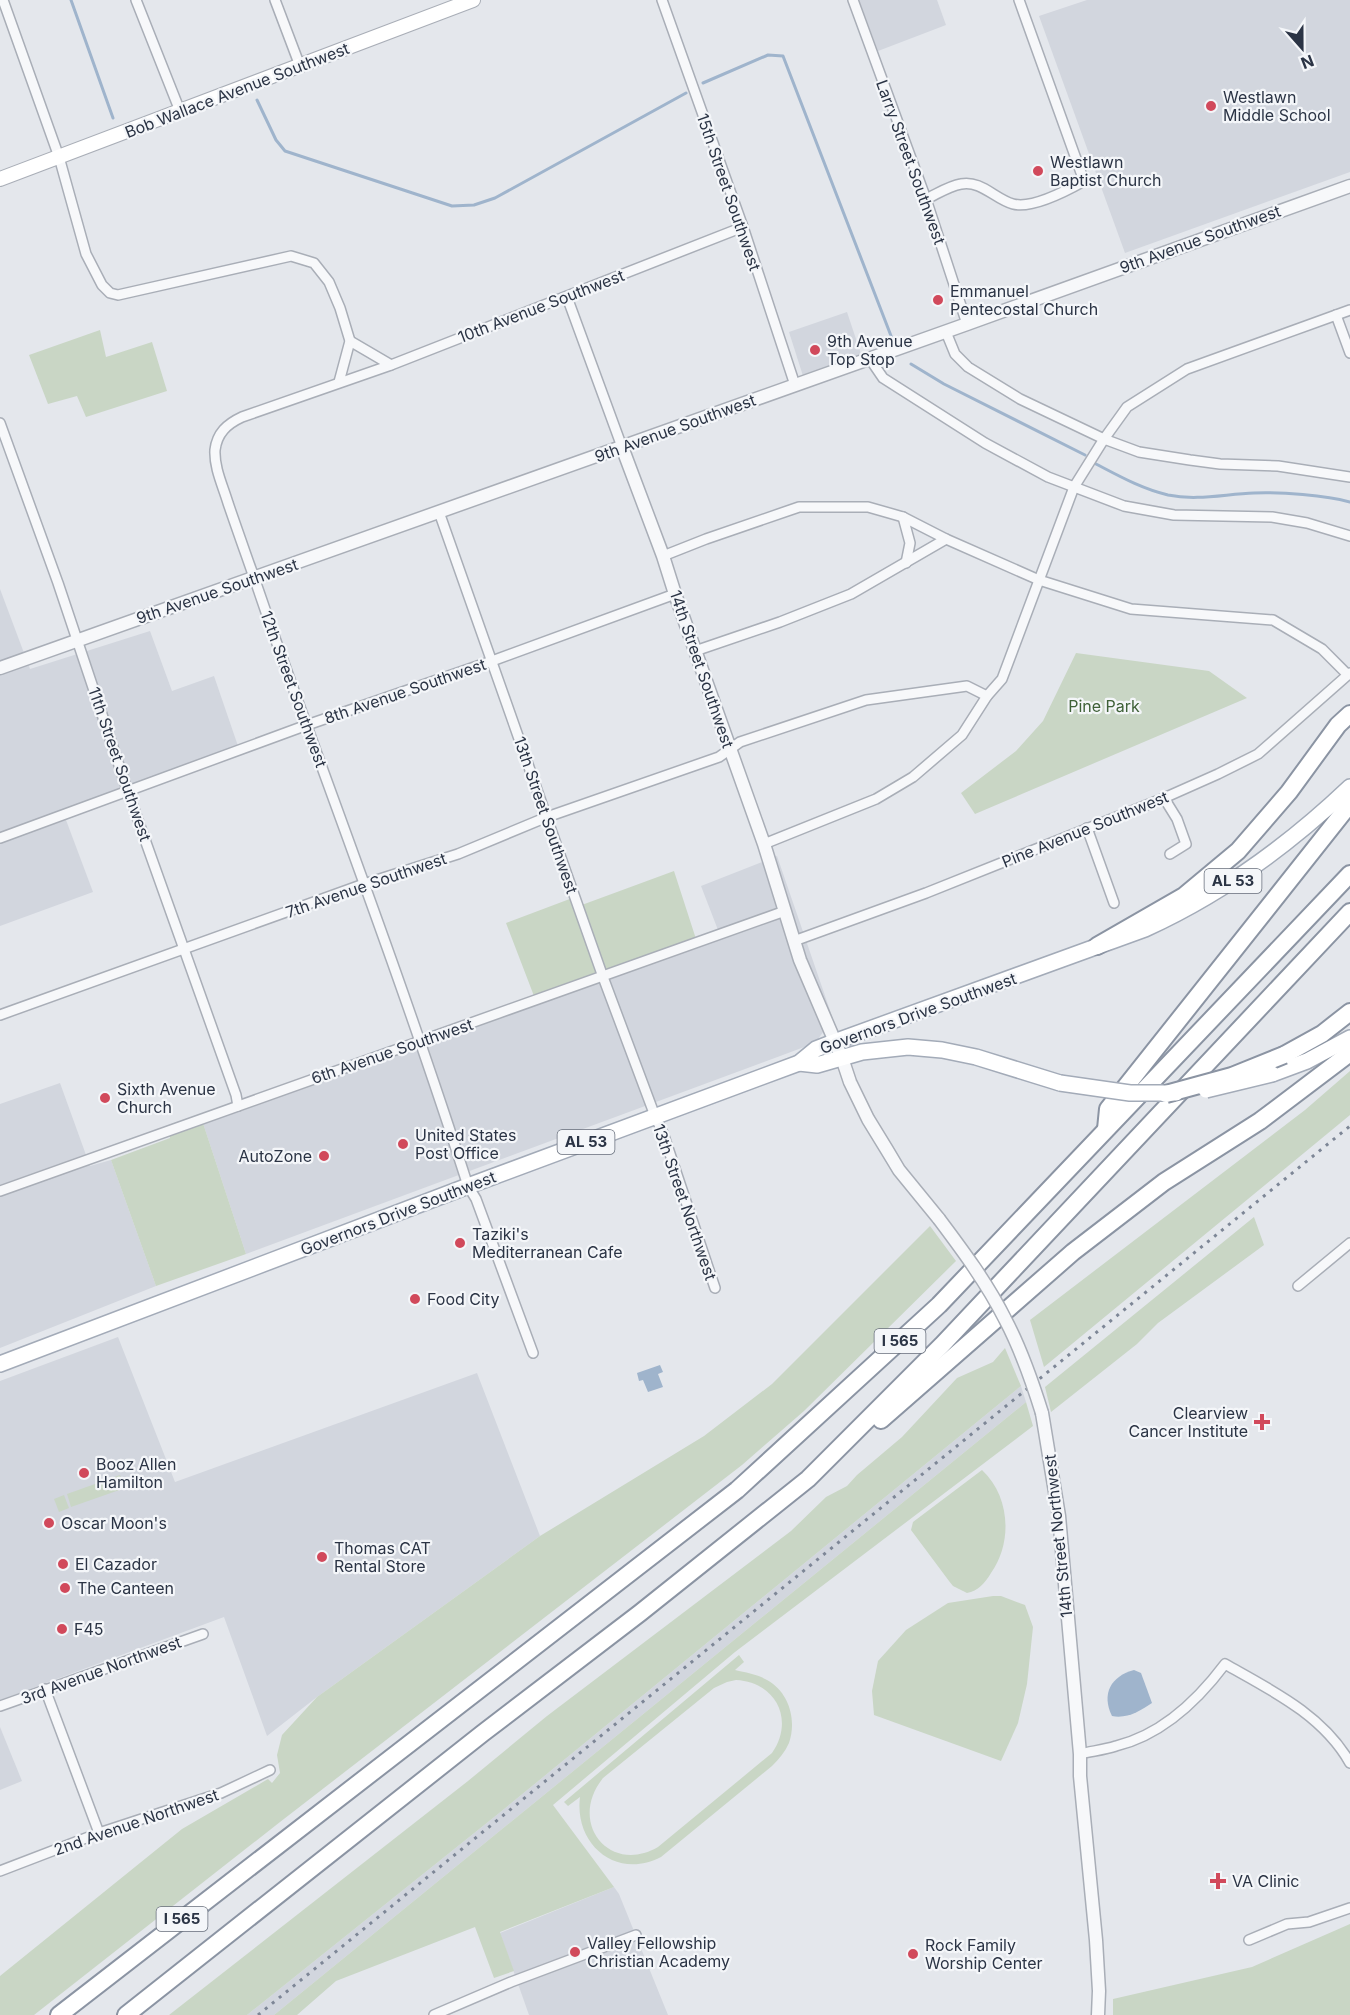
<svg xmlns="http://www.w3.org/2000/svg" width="1350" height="2015" font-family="Inter,sans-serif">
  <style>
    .built { fill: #d2d6de }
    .green { fill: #c9d6c5; fill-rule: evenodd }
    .water { fill: #9fb4cc }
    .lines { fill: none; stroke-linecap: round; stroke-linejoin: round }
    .stream { stroke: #9fb4cc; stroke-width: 3 }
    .minor-casing { stroke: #a9aeb7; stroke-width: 12 }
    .tertiary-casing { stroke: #a9aeb7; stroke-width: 15 }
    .secondary-casing { stroke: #a9aeb7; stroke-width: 16 }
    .primary-casing { stroke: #a3abb8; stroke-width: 18 }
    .motorway-casing { stroke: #8b94a3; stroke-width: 20 }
    .minor { stroke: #f7f8fa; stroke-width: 9 }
    .tertiary { stroke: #f7f8fa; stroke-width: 12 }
    .secondary { stroke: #fff; stroke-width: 14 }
    .primary { stroke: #fff; stroke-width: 15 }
    .motorway { stroke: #fff; stroke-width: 16 }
    .rail { stroke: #7d8696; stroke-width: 3; stroke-dasharray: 3 6; stroke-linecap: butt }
    .tertiary-bridge-casing { stroke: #a9aeb7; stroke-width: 15; stroke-linecap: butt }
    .primary-bridge-casing { stroke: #a3abb8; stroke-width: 18; stroke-linecap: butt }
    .motorway-bridge-casing { stroke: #8b94a3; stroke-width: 20; stroke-linecap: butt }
    .tertiary-bridge { stroke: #f7f8fa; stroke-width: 12 }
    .primary-bridge { stroke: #fff; stroke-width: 15 }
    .motorway-bridge { stroke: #fff; stroke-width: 16 }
    .poi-dot { fill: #d1495b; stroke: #f4f6f9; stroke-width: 2 }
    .labels { text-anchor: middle; stroke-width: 4.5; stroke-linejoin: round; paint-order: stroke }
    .shield { fill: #f4f6f9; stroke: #676e7b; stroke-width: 1.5 }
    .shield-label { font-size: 15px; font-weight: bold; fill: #2b3445 }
    .street-label { font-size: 16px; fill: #2b3445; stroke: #f4f6f9 }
    .poi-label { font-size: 16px; fill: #2b3445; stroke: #f4f6f9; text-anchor: start }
    .park-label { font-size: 16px; fill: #3f6138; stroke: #f4f6f9 }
  </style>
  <rect width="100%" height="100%" fill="#e4e7ec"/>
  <g class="built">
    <path d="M859,0H937L946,25L878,51Z"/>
    <path d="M1087,0H1350V172L1125,253L1039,16Z"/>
    <path d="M847,312L861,354L803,376L789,332Z"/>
    <path d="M0,589L30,669L150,631L172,691L214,676L238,746L0,833Z"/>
    <path d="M66,820L93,892L0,926V843Z"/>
    <path d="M777,856L833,1019L815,1043L246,1254L200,1114L718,930L701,886Z"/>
    <path d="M60,1083L90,1166L111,1160L156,1286L0,1348V1104Z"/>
    <path d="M118,1337L175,1482L477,1373L540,1536L317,1697L267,1736L224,1617L0,1700V1381Z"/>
    <path d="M1021,1386L1026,1402L274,2015H247L498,1814Z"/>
    <path d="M0,1727L22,1781L0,1790Z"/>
    <path d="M614,1887L619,1894L668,2015H529L500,1933Z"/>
  </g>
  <g class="green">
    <path d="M100,330L106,357L152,342L167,391L86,417L77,396L48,404L29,355Z"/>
    <path d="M1076,653L1209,671L1247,698L975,814L961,793L1016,751L1043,721Z"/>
    <path d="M674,871L696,939L534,996L506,923L575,897L579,906Z"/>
    <path d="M1350,1071V1115L1044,1367L1030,1320L1305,1110Z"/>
    <path d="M200,1114L246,1254L156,1286L111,1160L170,1138L166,1126Z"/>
    <path d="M1254,1217L1264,1245L1158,1323L1137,1344L1051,1412L1045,1387Z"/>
    <path d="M930,1226L956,1261L804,1411L742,1465L280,1822L34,2015H0V1976L182,1829L268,1779L272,1783L280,1773L277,1755L282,1735L317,1697L540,1536L704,1436L772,1384Z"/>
    <path d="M1005,1348L1021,1386L498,1814L247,2015H169L468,1781L547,1716L791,1531L826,1497L847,1486L857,1475L902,1437L957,1378L993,1362Z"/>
    <path d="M1026,1402L1033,1426L735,1652L553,1805L614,1887L500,1932L514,1971L494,1978L475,1927L336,1981L297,2015H274Z"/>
    <path d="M982,1470C1010,1496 1013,1542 991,1573C985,1583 978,1591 967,1593L953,1586L949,1581L911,1530L913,1522Z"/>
    <path d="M120,1475L125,1488L71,1507L67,1494Z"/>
    <path d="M64,1495L69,1508L59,1512L54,1499Z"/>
    <path d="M993,1596H1001L1025,1605L1033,1627L1027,1684L1018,1723L1001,1761L874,1715L872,1691L878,1661L906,1630L948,1603Z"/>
    <path d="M739,1655L744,1662L735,1670C747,1673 757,1674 767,1680C789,1692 797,1720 789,1743C785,1752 779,1759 772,1766L661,1857C617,1880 574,1845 580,1797L568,1806L564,1802ZM736,1680C776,1682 795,1720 772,1753L658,1847C610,1875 567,1823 603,1778L714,1688L727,1682Z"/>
    <path d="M1350,1924V2015H1113V1999L1252,1967Z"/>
  </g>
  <g class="water">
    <path d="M660,1365L663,1372L658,1374L663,1387L648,1392L643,1380L639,1381L637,1373Z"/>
    <path d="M1134,1670L1141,1673L1152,1703C1140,1711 1127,1719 1112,1716C1101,1694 1111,1676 1134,1670Z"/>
  </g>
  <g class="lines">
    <g class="stream">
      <path d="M71,0L113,118"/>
      <path d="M703,83L768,55L783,56L893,341"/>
      <path d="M257,100L276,140L285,151L452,206L474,205L495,198L686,93"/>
      <path d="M911,364L944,384L1085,455"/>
      <path d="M1096,464C1119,476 1142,489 1168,495C1197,501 1225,494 1254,493C1280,492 1326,495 1350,502"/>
    </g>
    <g class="minor-casing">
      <g id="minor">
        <path d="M3,0L59,157L86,254L102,285L110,293L118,295L291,256L314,263L329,282L340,308L350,341L339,382"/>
        <path d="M136,0L180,111"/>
        <path d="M275,0L300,66"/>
        <path d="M662,0L743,227L795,385"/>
        <path d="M853,0L926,199L967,324"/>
        <path d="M926,199C937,194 949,186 961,184C981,180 995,199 1013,204C1032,209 1068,190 1084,181L1019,0"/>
        <path d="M567,297L622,447"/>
        <path d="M1336,315L1350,353"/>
        <path d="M946,332L955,354L968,367L1020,399L1104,439L1139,452L1190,460L1220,464L1278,466L1350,477"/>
        <path d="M350,341L391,365"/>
        <path d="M870,359L883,378L985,443L1048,477L1124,506L1174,515L1272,517L1307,523L1350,536"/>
        <path d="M0,423L58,583L128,792L236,1095L238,1106"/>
        <path d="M439,512L603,977L655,1116L663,1133L715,1288"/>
        <path d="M903,517L910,543L906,563"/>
        <path d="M663,556L706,539L799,507H868L903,517L946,539L1039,580L1131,609L1273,620L1322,649L1348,675"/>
        <path d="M695,651L780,622L851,594L946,539"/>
        <path d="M1164,798L1177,819L1186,844L1170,854"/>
        <path d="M1087,828L1114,903"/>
        <path d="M0,838L307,725L492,661L675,594"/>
        <path d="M764,844L876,799L913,777L962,735L987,696L1002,679L1074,487L1104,439L1127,407L1187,369L1350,310"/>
        <path d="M794,941L926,893L1164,798L1218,774L1258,754L1350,673"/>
        <path d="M0,1015L364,884L458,854L547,817L719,757L740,742L866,700L967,686L987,696"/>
        <path d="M0,1191L785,911"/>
        <path d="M1298,1286L1350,1243"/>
        <path d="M533,1353L476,1199L468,1186C408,998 338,813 271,627C257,585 242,544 228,503C223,486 214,468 215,450C217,433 227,424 242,417L391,365L743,227"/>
        <path d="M45,1689L99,1833"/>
        <path d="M0,1706L203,1634"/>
        <path d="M1080,1754C1092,1751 1104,1750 1116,1746C1161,1735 1198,1700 1225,1664C1271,1690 1323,1715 1350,1763"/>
        <path d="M0,1871L99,1833L221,1793L270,1770"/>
        <path d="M1249,1940L1287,1924L1309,1922L1350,1908"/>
        <path d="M434,2015L511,1982L636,1935"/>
      </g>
    </g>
    <g class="tertiary-casing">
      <g id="tertiary">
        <path d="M622,447L663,556L675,594L764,844L800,960L842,1058L850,1082L868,1119L887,1150L899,1170L939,1219"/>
        <path d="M0,668L967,324L1350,186"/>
        <path d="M1042,1413L1059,1516L1080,1754V1776L1096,1940L1099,1991L1098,2015"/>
      </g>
    </g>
    <g class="secondary-casing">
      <path id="secondary" d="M0,179L473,0"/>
    </g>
    <g class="primary-casing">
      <g id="primary">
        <path d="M799,1063L817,1065L862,1052L908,1047L942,1050L976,1057L1060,1083"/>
        <path d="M1272,1074L1307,1061L1350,1038"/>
        <path d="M0,1364L468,1186L799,1063L816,1049L834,1042L1145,929C1222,894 1289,845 1350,787"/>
      </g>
    </g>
    <g class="motorway-casing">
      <g id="motorway">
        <path d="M1097,946L1184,896L1238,851L1289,792L1338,725L1350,714"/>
        <path d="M1284,1055L1322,1034L1350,1012"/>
        <path d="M1106,1129L1108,1109L1350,804"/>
        <path d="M881,1420L1073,1252L1164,1182L1260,1121L1350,1053"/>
        <path d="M59,2015L737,1490L939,1305L1350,874"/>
        <path d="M126,2015L483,1733L640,1613L808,1479L942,1345L1350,912"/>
      </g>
    </g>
    <use href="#minor" class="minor"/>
    <use href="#tertiary" class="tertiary"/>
    <use href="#secondary" class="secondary"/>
    <use href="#primary" class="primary"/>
    <use href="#motorway" class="motorway"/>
    <path class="rail" d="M258,2015L1350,1126"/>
    <g class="tertiary-bridge-casing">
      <path id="tertiary-bridge" d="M939,1219C963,1251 987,1283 1005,1319C1021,1349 1032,1381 1042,1413"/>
    </g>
    <g class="primary-bridge-casing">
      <g id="primary-bridge">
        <path d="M1060,1083L1130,1093H1176"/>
        <path d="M1206,1090L1272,1074"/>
      </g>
    </g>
    <g class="motorway-bridge-casing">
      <path id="motorway-bridge" d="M1166,1094L1232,1076L1284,1055"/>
    </g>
    <use href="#tertiary-bridge" class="tertiary-bridge"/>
    <use href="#primary-bridge" class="primary-bridge"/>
    <use href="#motorway-bridge" class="motorway-bridge"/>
  </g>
  <g class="poi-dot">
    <circle cx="1211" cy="106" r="6"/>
    <circle cx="1038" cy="171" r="6"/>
    <circle cx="938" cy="300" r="6"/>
    <circle cx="815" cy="350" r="6"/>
    <circle cx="105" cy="1098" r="6"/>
    <circle cx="403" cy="1144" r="6"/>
    <circle cx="324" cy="1156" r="6"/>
    <circle cx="460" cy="1243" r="6"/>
    <circle cx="415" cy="1299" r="6"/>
    <path d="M1259 1413h6v6h6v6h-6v6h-6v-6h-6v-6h6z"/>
    <circle cx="84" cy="1473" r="6"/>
    <circle cx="49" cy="1523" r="6"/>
    <circle cx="322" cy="1557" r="6"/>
    <circle cx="63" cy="1564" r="6"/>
    <circle cx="65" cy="1588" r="6"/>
    <circle cx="62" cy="1629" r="6"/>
    <path d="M1215 1872h6v6h6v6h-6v6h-6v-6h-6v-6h6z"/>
    <circle cx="575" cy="1952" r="6"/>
    <circle cx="913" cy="1954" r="6"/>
  </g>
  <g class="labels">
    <g class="shield">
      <rect x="1204.5" y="869" width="57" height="24" rx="4.5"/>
      <rect x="557.5" y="1130" width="57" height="24" rx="4.5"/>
      <rect x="874.5" y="1329" width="51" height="24" rx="4.5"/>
      <rect x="156.5" y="1907" width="51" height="24" rx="4.5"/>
    </g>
    <g class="shield-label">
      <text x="1233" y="886">AL 53</text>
      <text x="586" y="1147">AL 53</text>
      <text x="900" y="1346">I 565</text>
      <text x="182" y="1924">I 565</text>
    </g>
    <g class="street-label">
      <text transform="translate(237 90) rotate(-21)" y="6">Bob Wallace Avenue Southwest</text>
      <text transform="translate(911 162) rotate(70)" y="6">Larry Street Southwest</text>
      <text transform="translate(729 192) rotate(71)" y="6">15th Street Southwest</text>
      <text transform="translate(1200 239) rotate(-20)" y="6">9th Avenue Southwest</text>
      <text transform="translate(541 306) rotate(-21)" y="6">10th Avenue Southwest</text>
      <text transform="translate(675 428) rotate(-20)" y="6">9th Avenue Southwest</text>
      <text transform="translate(217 591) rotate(-19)" y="6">9th Avenue Southwest</text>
      <text transform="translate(702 669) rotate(71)" y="6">14th Street Southwest</text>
      <text transform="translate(294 689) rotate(70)" y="6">12th Street Southwest</text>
      <text transform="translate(405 691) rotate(-19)" y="6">8th Avenue Southwest</text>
      <text transform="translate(120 764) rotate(71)" y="6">11th Street Southwest</text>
      <text transform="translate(546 815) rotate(71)" y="6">13th Street Southwest</text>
      <text transform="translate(1085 829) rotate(-22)" y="6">Pine Avenue Southwest</text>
      <text transform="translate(366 885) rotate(-19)" y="6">7th Avenue Southwest</text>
      <text transform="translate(918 1013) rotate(-20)" y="6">Governors Drive Southwest</text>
      <text transform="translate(392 1051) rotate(-19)" y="6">6th Avenue Southwest</text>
      <text transform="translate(685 1202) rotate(71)" y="6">13th Street Northwest</text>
      <text transform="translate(398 1213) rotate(-21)" y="6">Governors Drive Southwest</text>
      <text transform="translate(1058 1536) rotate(-96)" y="6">14th Street Northwest</text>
      <text transform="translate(101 1670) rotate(-20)" y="6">3rd Avenue Northwest</text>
      <text transform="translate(136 1822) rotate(-19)" y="6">2nd Avenue Northwest</text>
    </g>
    <g class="poi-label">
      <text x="1223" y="103">Westlawn<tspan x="1223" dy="18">Middle School</tspan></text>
      <text x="1050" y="168">Westlawn<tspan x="1050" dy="18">Baptist Church</tspan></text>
      <text x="950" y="297">Emmanuel<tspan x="950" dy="18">Pentecostal Church</tspan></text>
      <text x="827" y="347">9th Avenue<tspan x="827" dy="18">Top Stop</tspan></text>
      <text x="117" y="1095">Sixth Avenue<tspan x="117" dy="18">Church</tspan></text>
      <text x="415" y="1141">United States<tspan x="415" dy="18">Post Office</tspan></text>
      <text x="312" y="1162" text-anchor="end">AutoZone</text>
      <text x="472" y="1240">Taziki's<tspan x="472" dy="18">Mediterranean Cafe</tspan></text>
      <text x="427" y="1305">Food City</text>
      <text x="1248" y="1419" text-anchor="end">Clearview<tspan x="1248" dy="18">Cancer Institute</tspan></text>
      <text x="96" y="1470">Booz Allen<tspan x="96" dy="18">Hamilton</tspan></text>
      <text x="61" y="1529">Oscar Moon's</text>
      <text x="334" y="1554">Thomas CAT<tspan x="334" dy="18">Rental Store</tspan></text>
      <text x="75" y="1570">El Cazador</text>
      <text x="77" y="1594">The Canteen</text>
      <text x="74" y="1635">F45</text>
      <text x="1232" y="1887">VA Clinic</text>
      <text x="587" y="1949">Valley Fellowship<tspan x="587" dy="18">Christian Academy</tspan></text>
      <text x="925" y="1951">Rock Family<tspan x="925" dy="18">Worship Center</tspan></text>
    </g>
    <g class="park-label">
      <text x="1104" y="712">Pine Park</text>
    </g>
  </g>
  <g transform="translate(1302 48) rotate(159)" stroke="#f4f6f9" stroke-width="4.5" paint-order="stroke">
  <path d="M0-4.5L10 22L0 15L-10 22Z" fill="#2b3445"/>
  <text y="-9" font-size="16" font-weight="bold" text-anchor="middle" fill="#2b3445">N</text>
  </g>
</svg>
